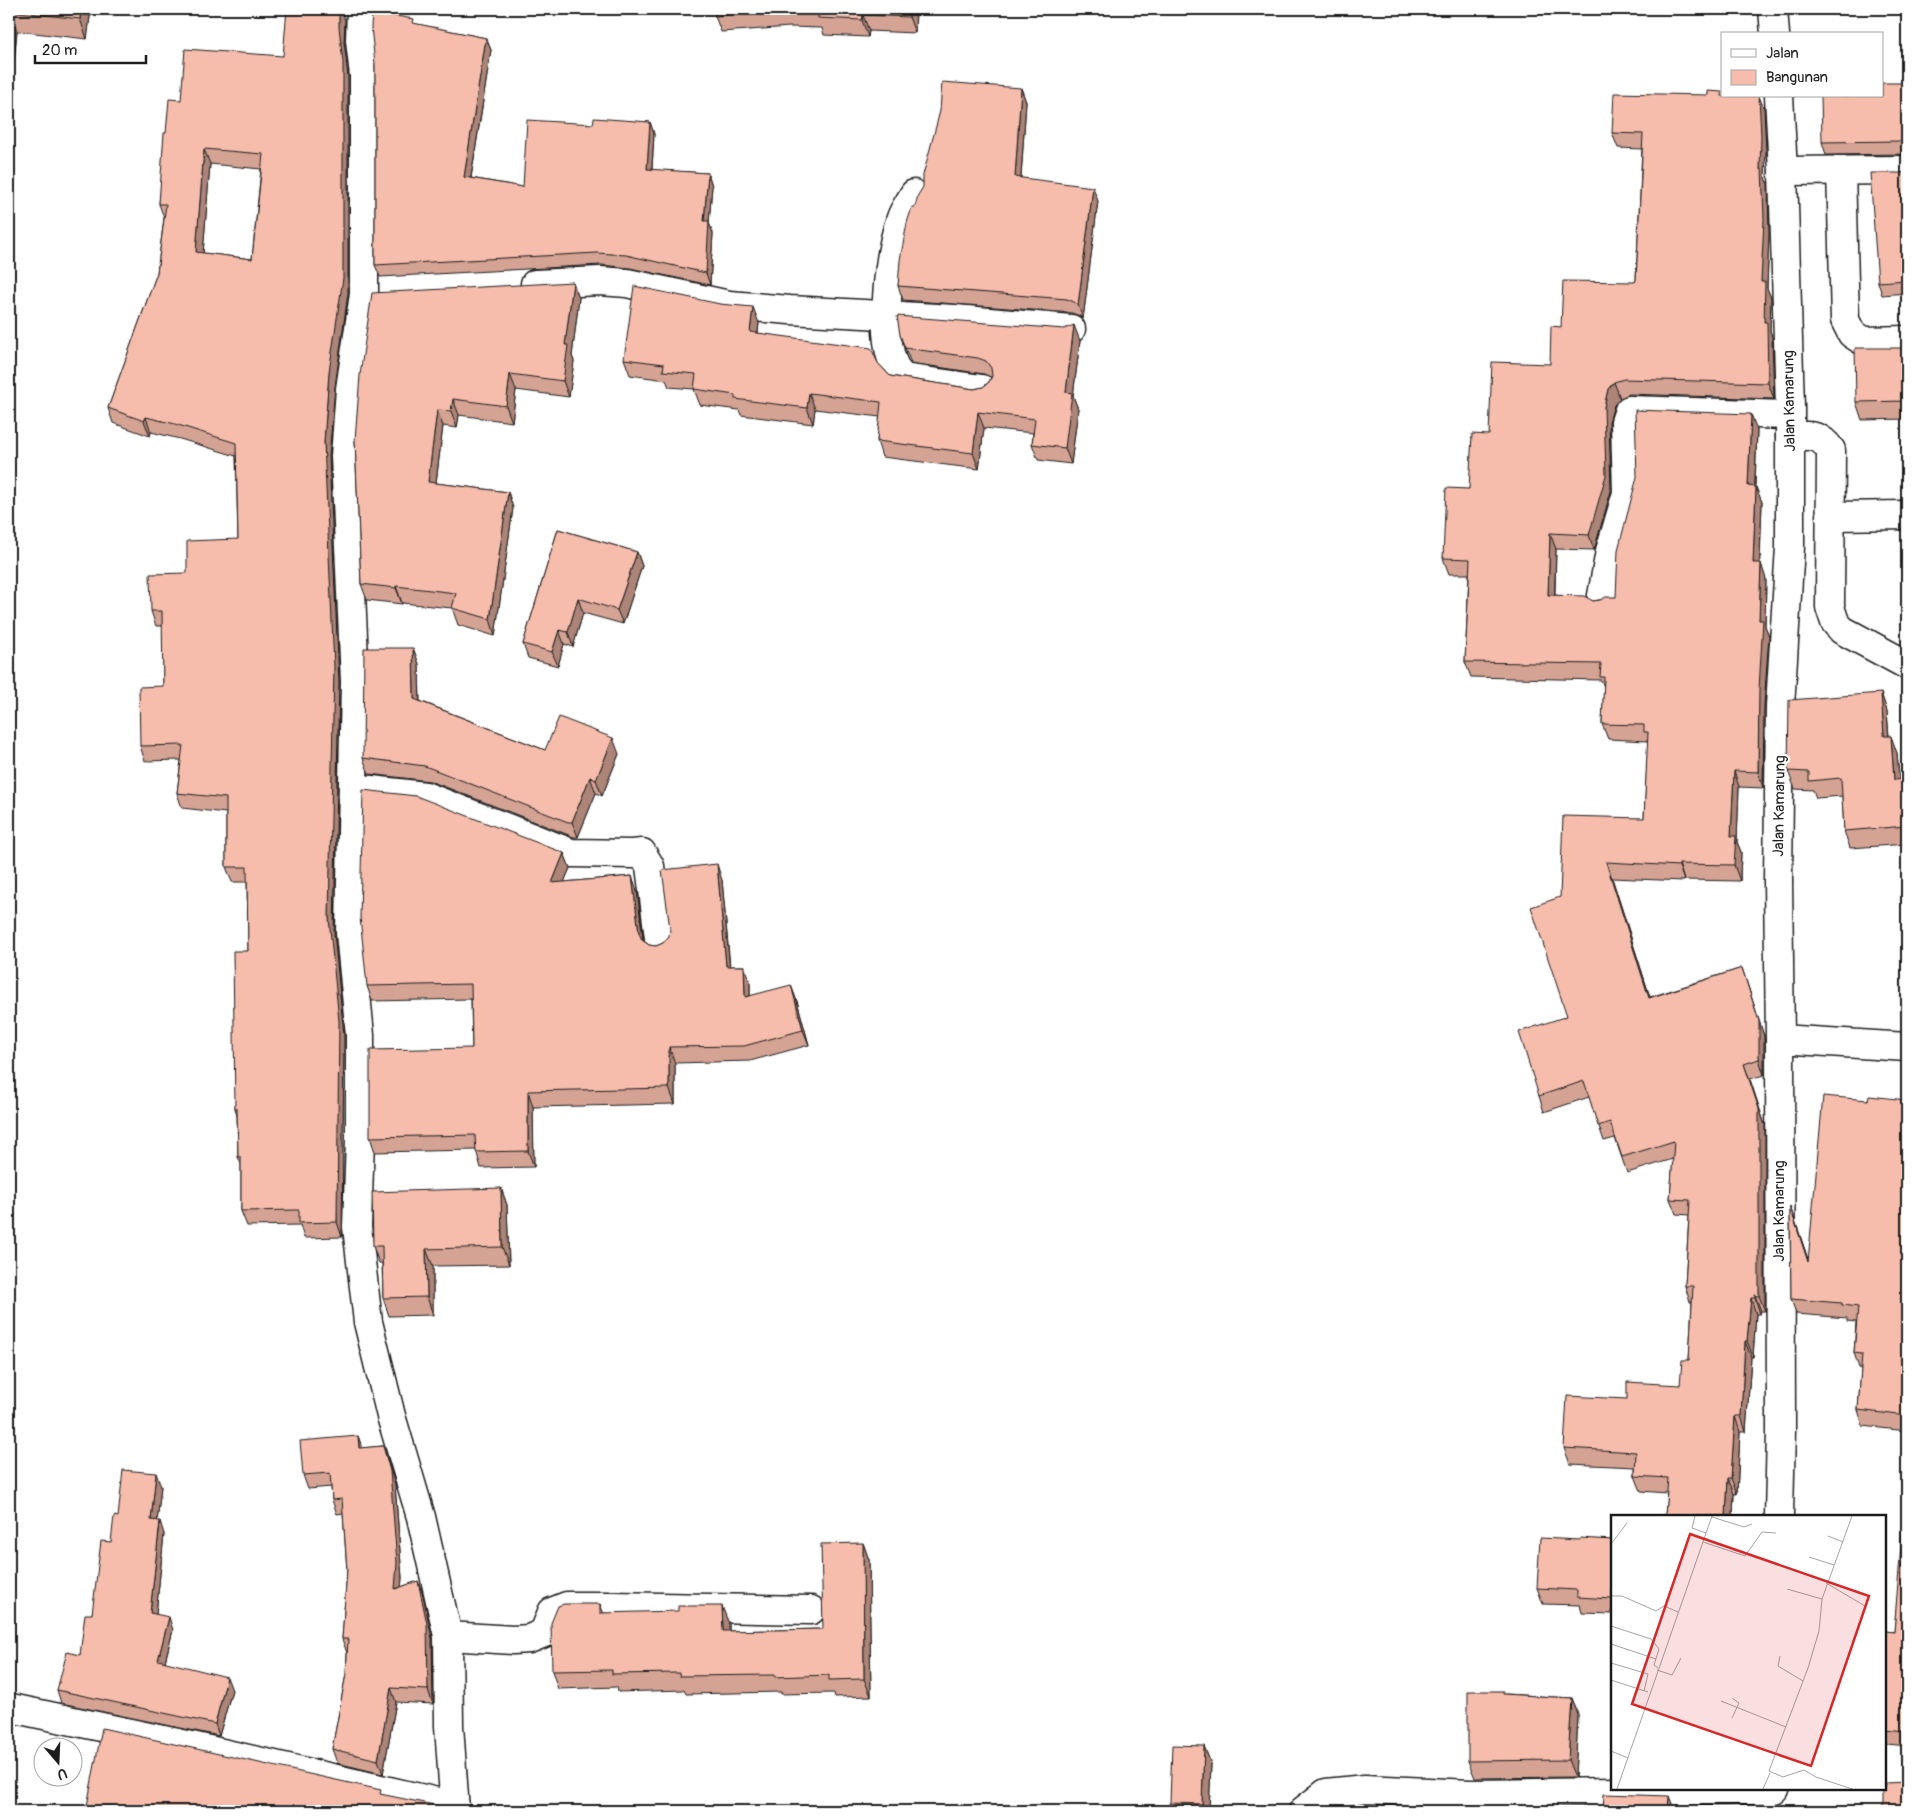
<svg xmlns="http://www.w3.org/2000/svg" width="1916" height="1820" font-family="Pangolin,sans-serif">
  <style>
    .lines { fill: none; stroke-linecap: round; stroke-linejoin: round }
    .minor-casing { stroke: #1c1c1c; stroke-width: 31 }
    .minor { stroke: #fff; stroke-width: 28 }
    .wall { fill: #d4a394; stroke: #1c1c1c; fill-rule: evenodd }
    .shaded-wall { fill: #ac8478; stroke: #1c1c1c }
    .building { fill: #f6bdac; stroke: #1c1c1c; fill-rule: evenodd }
    .labels { text-anchor: middle; stroke-width: 4.5; stroke-linejoin: round; paint-order: stroke }
    .street-label { font-size: 15px; fill: #1c1c1c; stroke: #fff }
    .inset-road { fill: none; stroke: #a4a4a4; stroke-width: 1 }
    .view { fill: #d62828; fill-opacity: 0.15; stroke: #d62828; stroke-width: 2.5 }
    .inset-edge { fill: none; stroke: #1c1c1c; stroke-width: 2.5 }
  </style>
  <rect width="100%" height="100%" fill="#fff"/>
  <filter id="ink" filterUnits="userSpaceOnUse"><feTurbulence type="fractalNoise" baseFrequency=".02" numOctaves="2"/><feDisplacementMap in="SourceGraphic" scale="10" xChannelSelector="R" yChannelSelector="G"/><feConvolveMatrix kernelMatrix="1 2 1 2 8 2 1 2 1" color-interpolation-filters="sRGB"/></filter>
  <g filter="url(#ink)">
    <g class="lines">
      <g class="minor-casing">
        <g id="minor">
          <path d="M361,9L360,40L364,76V294L350,389L345,456L355,682L350,933L360,1035V1139L357,1227L368,1322L391,1416L421,1517L448,1636L449,1726L455,1811"/>
          <path d="M1773,9L1775,34"/>
          <path d="M1779,96L1783,171L1790,407V547L1780,706L1778,881L1780,1039L1781,1430L1779,1516"/>
          <path d="M1841,170L1845,320L1852,334L1863,341L1907,340"/>
          <path d="M1783,171L1907,170"/>
          <path d="M914,194C910,202 904,209 901,218C889,252 878,337 896,369C898,373 901,375 903,378L982,389"/>
          <path d="M535,284L600,281L627,283L729,305L790,310L955,319L1071,329"/>
          <path d="M1790,436C1809,436 1819,433 1831,450L1830,607L1835,622L1842,630L1907,665"/>
          <path d="M1830,516L1907,515"/>
          <path d="M1601,601L1610,551L1627,493L1625,422L1629,410L1789,415"/>
          <path d="M353,788L425,796L571,853L633,854L642,853L650,866L660,946"/>
          <path d="M1780,1039L1907,1047"/>
          <path d="M448,1636L513,1640L529,1639L544,1633L552,1612L567,1606H613L811,1610"/>
          <path d="M11,1708L187,1745L455,1806"/>
          <path d="M1303,1811L1326,1793L1365,1789L1470,1794L1775,1790"/>
        </g>
      </g>
      <use href="#minor" class="minor"/>
    </g>
    <g class="wall">
      <path d="M9,9H91L87,39L17,31L14,60L9,59Z"/>
      <path d="M715,9H916L915,33L869,31L868,37L824,35L822,28L790,27L721,32L715,16Z"/>
      <path d="M345,20L344,42L348,77V293L335,387L329,457L339,682L334,933L344,1036L342,1237L304,1238L300,1225L247,1226L241,1211V1164L238,1157L237,1116L235,1108L248,951L247,882H232L226,867V813L182,808L177,793L181,760L145,761L140,746L163,686V626H156L151,611L187,573L238,539L236,456L180,439L151,432L150,436L113,423L108,408L157,273L164,218L159,204L166,133L181,100L283,56ZM210,164L261,169L252,259L203,253Z"/>
      <path d="M416,24L486,38L491,50L471,178L523,187L593,124L650,122L654,134L652,170L708,173L712,186L709,223L713,233L710,285L630,268L601,265L380,277L375,265V64Z"/>
      <path d="M1907,83V154L1826,155L1822,142Z"/>
      <path d="M1021,88L1026,102L1021,178L1098,201L1083,319L1080,316L1072,313L903,300L898,286L915,207Z"/>
      <path d="M1764,109L1766,152L1765,178L1768,184L1769,234L1767,288L1771,298L1770,330L1772,338L1774,399L1629,394L1620,398L1614,405L1609,422L1611,491L1594,550L1556,549L1555,595L1593,601L1616,597L1757,430L1755,487L1762,502L1760,563L1766,579L1765,626L1769,636L1764,705L1763,788L1739,787L1737,842L1741,852L1740,881L1684,880V881L1612,878L1650,997L1742,968L1764,1036V1075L1750,1079L1765,1125V1311H1761L1760,1314H1756L1753,1357H1751L1746,1432H1740L1737,1494H1734L1733,1516H1665L1667,1493L1641,1491L1635,1476V1467L1570,1464L1564,1448L1627,1399L1680,1385L1689,1360L1692,1302H1690L1685,1286L1689,1215L1676,1214L1670,1199L1673,1159L1627,1173L1615,1138L1604,1141L1589,1097L1544,1112L1539,1096L1567,1016L1560,897L1644,818L1648,743L1647,741L1608,739L1602,724L1604,687L1601,680L1471,677L1465,662L1469,574H1449L1443,558L1489,435L1550,364L1561,327L1635,282L1636,280L1642,149L1618,148L1612,133Z"/>
      <path d="M1907,171V293L1882,295L1878,282L1902,173Z"/>
      <path d="M579,298L572,356L574,361L569,397L516,390L512,422L459,415L457,428L443,426L436,483L508,492L513,508L495,636L458,625L452,608L402,603V604L367,600L361,584L355,440Z"/>
      <path d="M720,304L759,323L758,333L878,363L890,376L974,389L983,387L989,382L991,377L984,374L911,363L900,335L1080,341L1073,396L1078,409L1071,464L1038,460L1032,444L1033,433L984,428L979,469L882,457L877,441L880,417L815,409L813,424L741,415L739,410L700,405L694,389L669,387L666,380L630,375L624,359Z"/>
      <path d="M1907,348V419L1862,420L1856,402Z"/>
      <path d="M558,529L637,552L642,566L623,624L583,613L573,647L564,644L558,666L528,658L523,644Z"/>
      <path d="M413,648L419,664L420,701L545,750L619,754L602,796L596,793L578,837H574L430,781L369,774L363,758Z"/>
      <path d="M1881,693L1887,711L1889,736L1897,753L1899,779H1907V844L1850,848L1844,831L1842,796L1816,798L1813,790L1795,789L1788,771Z"/>
      <path d="M564,853L570,868L564,882L632,876L637,891L644,941L649,945L656,946L663,943L722,880L730,966H744L750,982V996L797,1001L809,1045L750,1061L675,1063V1104L533,1107L534,1167L481,1168L476,1150L375,1152L370,1137L472,1048L471,999L372,1001L367,986Z"/>
      <path d="M1868,1100H1907V1431L1863,1426L1858,1410L1861,1369L1859,1368L1854,1353L1856,1322L1847,1321V1318L1796,1314L1791,1299L1790,1207L1808,1260Z"/>
      <path d="M501,1188L507,1205L509,1265L433,1266V1315L389,1316L383,1298L382,1263H379L373,1246Z"/>
      <path d="M358,1436L362,1448L383,1446L395,1485L402,1578L401,1587L418,1581L423,1595L432,1638L433,1704L396,1702L383,1774L337,1763L332,1749L346,1674L347,1653L342,1639L347,1570L343,1513L337,1514L332,1500L331,1487L308,1489L303,1475Z"/>
      <path d="M161,1486L157,1521L164,1534L156,1614L173,1630L165,1662L232,1690L219,1736L61,1703L57,1690L80,1655L92,1614L118,1517Z"/>
      <path d="M1907,1495V1746L1887,1744L1885,1740V1631L1894,1632Z"/>
      <path d="M1580,1540H1612V1614L1582,1613L1580,1605L1543,1604L1537,1588Z"/>
      <path d="M863,1543L869,1560L871,1696L835,1697L834,1693L781,1694V1692L686,1694L684,1690L618,1692L617,1687L558,1689L552,1671L600,1604L603,1613L729,1624V1631L823,1629Z"/>
      <path d="M1505,1694L1572,1698L1578,1715L1575,1777L1475,1778L1468,1761Z"/>
      <path d="M1204,1746L1211,1764L1209,1811H1174L1170,1803Z"/>
    </g>
    <g class="shaded-wall">
      <path d="M81,9H91L87,39L80,19Z"/>
      <path d="M339,9H341L345,20L344,42L348,77V293L335,387L329,457L339,682L334,933L344,1036L342,1237L337,1222L329,918L324,442L329,372Z"/>
      <path d="M909,9H916L915,33L909,17Z"/>
      <path d="M10,11L17,31L14,60L9,46V23Z"/>
      <path d="M863,15L869,31L868,37L862,20Z"/>
      <path d="M486,38L491,50L469,189L464,177Z"/>
      <path d="M1021,88L1026,102L1020,191L1015,177Z"/>
      <path d="M1759,96L1764,109L1766,152L1765,178L1768,184L1769,234L1767,288L1771,298L1770,330L1772,338L1774,399L1768,383L1761,282Z"/>
      <path d="M650,122L654,134L651,182L647,169Z"/>
      <path d="M204,149L210,164L202,267L196,252Z"/>
      <path d="M708,173L712,186L709,223L713,233L710,285L706,273L704,221Z"/>
      <path d="M1093,187L1098,201L1083,319L1078,305Z"/>
      <path d="M573,282L579,298L572,356L574,361L569,397L563,381L565,345Z"/>
      <path d="M753,307L759,323L756,348L750,332Z"/>
      <path d="M1074,325L1080,341L1073,396L1078,409L1071,464L1065,448L1066,392Z"/>
      <path d="M510,374L516,390L512,422L506,406Z"/>
      <path d="M1614,382L1620,398L1614,405L1609,422L1611,491L1594,550L1589,535L1604,407L1608,389Z"/>
      <path d="M809,393L815,409L813,424L807,408Z"/>
      <path d="M453,399L459,415L457,428L451,411Z"/>
      <path d="M437,410L443,426L434,498L428,482Z"/>
      <path d="M978,412L984,428L979,469L973,453Z"/>
      <path d="M1751,414L1757,430L1754,502L1748,486Z"/>
      <path d="M146,417L151,432L150,436L144,421Z"/>
      <path d="M1756,487L1762,502L1759,579L1753,563Z"/>
      <path d="M508,492L513,508L495,636L490,619Z"/>
      <path d="M1550,533L1556,549L1554,610L1548,595Z"/>
      <path d="M637,552L642,566L623,624L617,610Z"/>
      <path d="M1761,563L1766,579L1765,626L1769,636L1764,705L1763,788L1758,772L1759,620Z"/>
      <path d="M396,586L402,603V604L396,588Z"/>
      <path d="M578,598L583,613L573,647L568,632Z"/>
      <path d="M559,630L564,644L558,666L552,652Z"/>
      <path d="M413,648L419,664L420,715L414,699Z"/>
      <path d="M1881,693L1887,711L1890,754L1884,736Z"/>
      <path d="M1891,736L1897,753L1901,797L1894,780Z"/>
      <path d="M613,738L619,754L602,796L596,780Z"/>
      <path d="M1734,771L1739,787L1737,842L1741,852L1740,881L1734,865L1731,836Z"/>
      <path d="M590,777L596,793L578,837L572,822Z"/>
      <path d="M564,853L570,868L557,899L552,883Z"/>
      <path d="M1606,862L1612,878L1655,1013L1649,998Z"/>
      <path d="M717,864L722,880L731,982L726,966Z"/>
      <path d="M1679,864L1684,880V881L1679,866Z"/>
      <path d="M632,876L637,891L644,948L639,933Z"/>
      <path d="M744,966L750,982V1012L745,997Z"/>
      <path d="M1742,968L1764,1036V1075L1759,1059Z"/>
      <path d="M791,985L797,1001L809,1045L803,1030Z"/>
      <path d="M669,1047L675,1063V1104L669,1088Z"/>
      <path d="M1744,1064L1765,1125V1311L1759,1296Z"/>
      <path d="M528,1091L533,1107L534,1167L528,1151Z"/>
      <path d="M1907,1164V1190L1905,1185Z"/>
      <path d="M501,1188L507,1205L509,1265L502,1247Z"/>
      <path d="M1790,1207L1796,1223L1814,1277L1808,1262Z"/>
      <path d="M426,1249L433,1266V1315L427,1297Z"/>
      <path d="M1755,1295L1761,1311L1760,1314L1755,1298Z"/>
      <path d="M1751,1298L1756,1314L1753,1357L1747,1341Z"/>
      <path d="M1745,1341L1751,1357L1746,1432L1741,1416Z"/>
      <path d="M1735,1416L1740,1432L1737,1494L1731,1478Z"/>
      <path d="M358,1436L363,1450L359,1448Z"/>
      <path d="M383,1446L395,1485L402,1578L400,1603L395,1589Z"/>
      <path d="M156,1473L161,1486L156,1533L151,1520Z"/>
      <path d="M1728,1478L1734,1494L1733,1516H1726Z"/>
      <path d="M160,1521L164,1534L155,1625L150,1613Z"/>
      <path d="M863,1543L869,1560L871,1696L864,1679Z"/>
      <path d="M418,1581L423,1595L432,1638L433,1704L428,1690Z"/>
      <path d="M600,1604L607,1622L600,1613Z"/>
      <path d="M722,1606L729,1624V1649L723,1631Z"/>
      <path d="M169,1617L173,1630L162,1673L158,1660Z"/>
      <path d="M227,1677L232,1690L219,1736L215,1724Z"/>
      <path d="M391,1688L396,1702L383,1774L378,1760Z"/>
      <path d="M1572,1698L1578,1715L1575,1777L1568,1760Z"/>
      <path d="M1204,1746L1211,1764L1209,1811H1205L1202,1804Z"/>
      <path d="M1669,1796L1675,1811H1668Z"/>
    </g>
    <g class="building">
      <path d="M9,9H81L80,19L10,11L9,23Z"/>
      <path d="M287,9H339V27L343,62V278L329,372L324,442L334,667L329,918L339,1021L337,1222L299,1223V1210L241,1211V1157H238L237,1108H235L233,951H248L247,867H226V798L177,793L183,745L140,746L139,687L163,686L162,611H151L150,574L187,573V541L238,539L236,443L175,424L146,417L144,421L108,408L157,273L166,204H159L164,133H166L169,99L181,100L185,49L283,56ZM204,149L263,154L252,259L196,252Z"/>
      <path d="M715,9H909V17L863,15L862,20L818,18L819,11L784,10L715,16Z"/>
      <path d="M372,12L414,19L413,23L486,38L464,177L523,187L527,120L593,124L594,118L650,122L647,169L708,173L704,221H709L706,273L626,255L597,253L375,265V64L371,27Z"/>
      <path d="M942,82L1021,88L1015,177L1093,187L1078,305L1074,302L1067,299L898,286L900,260L907,223L912,207H915L918,195L923,187V175L940,111Z"/>
      <path d="M1882,83H1907V143L1902,141L1822,142L1821,96H1882Z"/>
      <path d="M1708,91L1722,92V96H1759L1761,136L1760,169H1762L1764,219L1761,282H1765L1764,322H1767L1768,383L1624,379L1614,382L1608,389L1604,407L1606,475L1589,535L1550,533L1548,595L1584,596L1593,601L1600,600L1606,597H1616L1618,550L1637,477L1635,410L1751,414L1748,486L1756,487L1753,563H1761L1759,620H1763L1759,689L1758,772L1734,771L1731,836H1736L1734,865L1679,864V866L1606,862L1649,998L1742,968L1759,1021V1059L1744,1064L1759,1109V1296L1755,1295V1298H1751L1747,1341H1745L1741,1416H1735L1731,1478H1728L1726,1516H1665L1668,1478L1635,1476L1636,1452L1564,1448L1567,1396L1627,1399V1382L1680,1385L1682,1360H1689L1693,1286H1685L1690,1200L1670,1199L1674,1141L1622,1157L1610,1122L1598,1126L1584,1081L1539,1096L1519,1032L1567,1016L1531,907L1560,897L1563,816L1644,818L1648,732H1644V725L1602,724L1604,677H1600L1601,664L1465,662L1470,559L1443,558L1446,488L1469,489L1472,434L1489,435L1492,362L1550,364L1551,326L1561,327L1563,281L1635,282L1636,280L1643,134L1612,133L1614,93L1708,95Z"/>
      <path d="M1907,171V280L1878,282L1870,173H1902Z"/>
      <path d="M573,282L565,345H568L563,381L510,374L506,406L453,399L451,411L437,410L428,482L508,492L490,619L452,608L456,593L396,586V588L361,584L355,440L360,375L372,293Z"/>
      <path d="M634,286L720,304L753,307L750,332L871,348L878,363L890,376L974,389L983,387L989,382L992,376L991,368L986,361L978,358L905,348L900,335L897,316L1064,329L1074,325L1066,392L1072,393L1065,448L1032,444L1035,419L978,412L973,453L877,441L881,402L809,393L807,408L735,399V395L694,389L696,374L663,371L664,364L624,359Z"/>
      <path d="M1855,348H1907V401L1856,402Z"/>
      <path d="M558,529L637,552L617,610L578,598L568,632L559,630L552,652L523,644Z"/>
      <path d="M364,648H413L414,699L545,750L559,717L613,738L596,780L590,777L572,822H568L425,766L363,758Z"/>
      <path d="M1881,693L1884,736H1891L1894,780L1907,779V826L1844,831L1841,778L1809,781V772L1788,771L1789,700Z"/>
      <path d="M363,790L416,796L564,853L552,883L632,876L639,933L642,940L649,945L656,946L663,943L669,936L670,929L662,870L717,864L726,966H744L745,997L791,985L803,1030L744,1046L669,1047V1088L528,1091V1151L476,1152L475,1135L370,1137V1050L472,1048L471,984L367,986L360,917Z"/>
      <path d="M1823,1096L1868,1100L1869,1096L1907,1100V1164L1905,1185H1907V1416L1858,1410L1862,1354L1854,1353L1858,1307L1842,1305V1303L1791,1299L1790,1207L1808,1262Z"/>
      <path d="M501,1188L502,1247L426,1249L427,1297L383,1298L382,1246H373L372,1192Z"/>
      <path d="M358,1436L359,1448L383,1446L390,1471L397,1563L395,1589L418,1581L427,1624L428,1690L391,1688L378,1760L332,1749L346,1674L348,1639H342L347,1570L342,1499L332,1500L330,1473L303,1475L300,1441Z"/>
      <path d="M123,1470L156,1473L151,1520L160,1521L150,1613L169,1617L158,1660L227,1677L215,1724L57,1690L67,1652L80,1655L85,1614H92L101,1541L111,1542L114,1516L118,1517Z"/>
      <path d="M1905,1495H1907V1731L1885,1729V1631L1894,1632Z"/>
      <path d="M1540,1538L1580,1540V1538L1612,1540V1599L1577,1597V1590L1537,1588Z"/>
      <path d="M863,1543L864,1679L829,1680V1675L775,1677V1675L679,1676V1673L612,1674V1670L552,1671L551,1623L558,1606L564,1604H600V1613L678,1611V1606H722L723,1631L823,1629L821,1544Z"/>
      <path d="M1468,1691H1503V1694L1572,1698L1568,1760L1468,1761Z"/>
      <path d="M102,1728L381,1790L380,1794L439,1806L438,1811H86Z"/>
      <path d="M1172,1745L1204,1746L1202,1804L1170,1803Z"/>
      <path d="M1907,1782V1811H1883V1789H1885V1783Z"/>
      <path d="M1604,1794L1669,1796L1668,1811H1603Z"/>
    </g>
  </g>
  <g class="labels">
    <g class="street-label">
      <text transform="translate(1789 401) rotate(-91)" y="5">Jalan Kamarung</text>
      <text transform="translate(1779 806) rotate(-89)" y="5">Jalan Kamarung</text>
      <text transform="translate(1779 1211) rotate(-90)" y="5">Jalan Kamarung</text>
    </g>
  </g>
  <g transform="translate(1611 1515)">
    <rect width="275" height="275" fill="#fff"/>
    <path class="inset-road" d="M84,1L81,13L95,18M101,2L133,12L141,9M217,21L232,27M92,27L134,41L151,17L165,18M0,29L16,8M198,42L223,50M215,68L254,91M176,74L211,84M0,81H11L45,96L53,91L67,97M0,111L40,124L48,134L43,150L47,153M0,129L45,144M169,141L167,151L192,166M0,148L37,159L33,176M46,155L61,160L70,143M0,165L37,177M121,183L128,188L121,203M110,186L175,212M0,236L17,243M6,274L101,1M152,274L159,258M241,274L205,262L193,255L172,262L158,256L197,153L208,116L211,84L241,1"/>
    <path class="view" d="M79,19L258,81L200,251L21,189Z"/>
    <rect width="275" height="275" class="inset-edge"/>
  </g>
  <rect width="1916" height="1820" fill="none" stroke="#fff" stroke-width="30"/>
  <rect x="15" y="15" width="1886" height="1790" fill="none" stroke="#1c1c1c" stroke-width="2" filter="url(#ink)"/>
  <rect x="1721" y="32" width="162" height="65" fill="#ffffff" stroke="#a4a4a4"/>
  <rect x="1731" y="49" width="25" height="8" fill="#ffffff" stroke="#a4a4a4"/>
  <text x="1766" y="58" font-size="15" fill="#1c1c1c">Jalan</text>
  <rect x="1731" y="70" width="25" height="15" fill="#f6bdac" stroke="#a4a4a4"/>
  <text x="1766" y="82" font-size="15" fill="#1c1c1c">Bangunan</text>
  <g transform="translate(58 1762) rotate(161)"><circle r="24" fill="#ffffff" stroke="#a4a4a4"/>
  <path d="M0-4L9 19L0 12L-9 19Z" fill="#1c1c1c"/>
  <text y="-8" font-size="14" font-weight="bold" text-anchor="middle" fill="#1c1c1c">U</text>
  </g>
  <path d="M35 55v8h111v-8" fill="none" stroke="#1c1c1c" stroke-width="2.5"/>
  <text x="42" y="55" font-size="15" fill="#1c1c1c" stroke="#ffffff" stroke-width="4" paint-order="stroke">20 m</text>
</svg>
